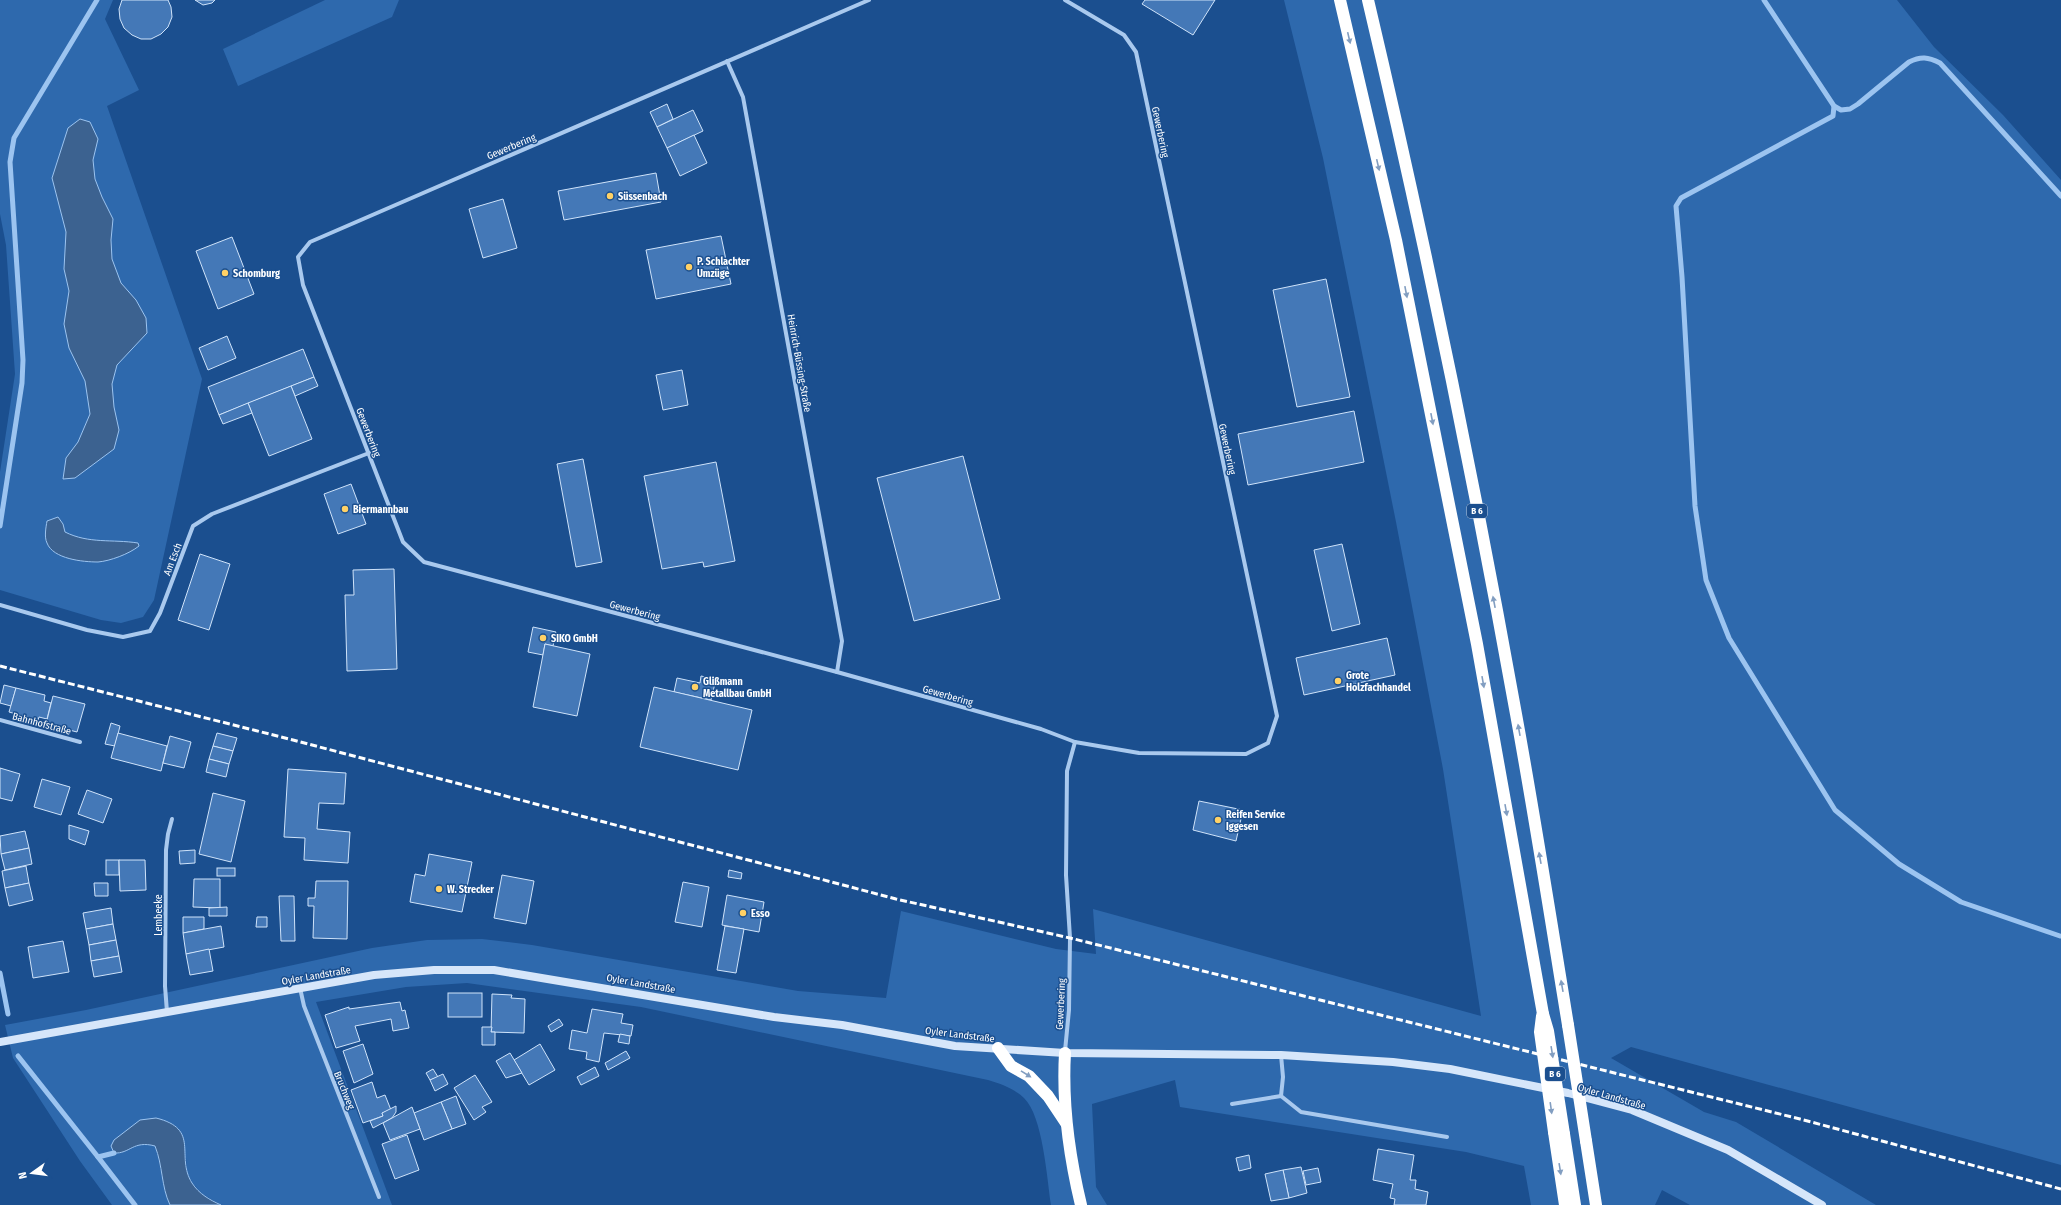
<svg xmlns="http://www.w3.org/2000/svg" width="2061" height="1205" font-family="'Fira Sans Condensed',sans-serif">
  <style>
    .green { fill: #2e69ad }
    .water { fill: #3c6290; stroke: #9cc4f0 }
    .lines { fill: none; stroke-linecap: round; stroke-linejoin: round }
    .stream { stroke: #9cc4f0; stroke-width: 5 }
    .building { fill: #4478b7; stroke: #cfe3fa }
    .street { stroke: #a9c9ee; stroke-width: 4 }
    .secondary { stroke: #d6e6fa; stroke-width: 8 }
    .highway { stroke: #fff; stroke-width: 12 }
    .rail { stroke: #fff; stroke-width: 3; stroke-dasharray: 7 3; stroke-linecap: butt }
    .highway-bridge { stroke: #fff; stroke-width: 12 }
    .oneway { fill: #829ec1 }
    .poi-dot { fill: #ffd166; stroke: #1b4f8f; stroke-width: 1.5 }
    .labels { text-anchor: middle; stroke-width: 3; stroke-linejoin: round; paint-order: stroke }
    .shield { fill: #1b4f8f; stroke: #bbcadd; stroke-width: 1 }
    .shield-label { font-size: 9px; font-weight: bold; fill: #fff }
    .street-label { font-size: 10px; fill: #fff; stroke: #1b4f8f }
    .poi-label { font-size: 10px; font-weight: bold; fill: #fff; stroke: #1b4f8f; text-anchor: start }
  </style>
  <rect width="100%" height="100%" fill="#1b4f8f"/>
  <g class="green">
    <path d="M0,0H113L105,19L139,90L107,106L202,379L154,600L143,617L121,623L101,620L0,590V472L15,374L6,245L0,214Z"/>
    <path d="M325,0H399L392,17L238,86L223,49Z"/>
    <path d="M1284,0H1897L1934,47L2003,115L2061,180V1165L1631,1047L1611,1058L1704,1112L1736,1122L1876,1205H1690L1662,1190L1655,1205H1531L1524,1166L1466,1152L1180,1107L1175,1080L1092,1104L1096,1187L1107,1205H1051C1047,1179 1043,1116 1024,1098C1013,1088 1001,1084 988,1080L641,1007L467,983L406,987L316,1002L392,1205H221L202,1194L192,1183L187,1173L186,1158L168,1121L120,1153L143,1143L155,1146C162,1166 161,1186 170,1205H112L80,1161L13,1058L5,1025L86,1010L372,948L427,940L482,939L532,945L798,991L886,998L901,911L1056,949L1096,954L1093,909L1481,1016L1443,769L1396,522L1323,158Z"/>
  </g>
  <g class="water">
    <path d="M80,119L90,122L98,139L93,160L95,179L102,197L113,219L111,240L112,259L121,283L136,300L146,318L147,333L117,365L112,384L114,407L119,430L114,449L75,478L63,479L66,458L78,442L90,414L85,381L69,348L64,324L69,291L64,269L66,232L52,178L68,128Z"/>
    <path d="M58,517L63,524L65,532C89,544 112,539 138,543L139,546C129,554 110,561 98,562C83,562 53,559 47,543C44,537 46,527 47,521Z"/>
    <path d="M156,1118C201,1129 175,1156 192,1183C199,1194 210,1200 221,1205H170C161,1186 163,1166 155,1146C133,1140 130,1154 114,1153L111,1146L114,1140L140,1120Z"/>
  </g>
  <g class="lines">
    <g class="stream">
      <path d="M1764,0L1834,106L1841,110L1850,109L1858,104L1909,62C1921,56 1928,57 1940,63L2061,196"/>
      <path d="M1834,106L1833,116L1681,198L1676,206L1682,277L1695,506L1706,580L1729,638L1835,810L1899,864L1961,902L2060,936"/>
      <path d="M0,526L22,383L23,360L10,162L14,138L97,0"/>
      <path d="M0,973L8,1014"/>
      <path d="M18,1056L98,1157L114,1153"/>
      <path d="M98,1157L135,1205"/>
    </g>
  </g>
  <g class="building">
    <path d="M122,0H168L171,7L172,17L168,27L161,34L151,39H141L132,35L124,28L120,19L119,9Z"/>
    <path d="M195,0H215L212,3L203,5Z"/>
    <path d="M1145,0H1215L1193,35L1142,4Z"/>
    <path d="M667,104L673,119L657,127L650,112Z"/>
    <path d="M693,110L703,131L667,148L657,127Z"/>
    <path d="M694,135L707,163L680,176L667,148Z"/>
    <path d="M656,173L661,202L564,220L558,191Z"/>
    <path d="M503,199L517,248L483,258L469,209Z"/>
    <path d="M721,236L731,284L656,299L646,250Z"/>
    <path d="M232,237L254,294L218,309L196,251Z"/>
    <path d="M1326,279L1350,397L1297,407L1273,290Z"/>
    <path d="M227,336L236,358L208,370L199,348Z"/>
    <path d="M303,349L314,377L219,415L208,387Z"/>
    <path d="M682,370L688,405L663,410L656,375Z"/>
    <path d="M314,377L318,386L295,396L291,386Z"/>
    <path d="M291,386L312,439L269,456L248,403Z"/>
    <path d="M248,403L252,413L223,424L219,415Z"/>
    <path d="M1354,411L1364,462L1248,485L1238,434Z"/>
    <path d="M963,456L1000,599L914,621L877,478Z"/>
    <path d="M583,459L602,562L576,567L557,464Z"/>
    <path d="M716,462L735,561L704,567L703,562L662,569L644,476Z"/>
    <path d="M351,484L366,524L338,534L324,494Z"/>
    <path d="M1342,544L1360,624L1332,631L1314,550Z"/>
    <path d="M200,554L230,564L209,630L178,620Z"/>
    <path d="M394,569L397,669L347,671L345,595H354L353,570Z"/>
    <path d="M533,627L556,632L553,646L545,644L543,655L528,652Z"/>
    <path d="M1387,638L1395,675L1304,695L1296,658Z"/>
    <path d="M545,644L590,654L577,716L533,707Z"/>
    <path d="M701,676L716,679L711,700L674,692L677,678L700,683Z"/>
    <path d="M4,685L16,688L11,706L0,703Z"/>
    <path d="M654,687L752,710L738,770L640,747Z"/>
    <path d="M16,688L45,695L44,701L51,703L47,719L39,717L38,720L9,712Z"/>
    <path d="M53,696L85,704L77,732L46,724Z"/>
    <path d="M111,723L120,726L115,746L105,744Z"/>
    <path d="M118,733L167,746L161,771L111,758Z"/>
    <path d="M217,733L237,738L233,751L213,746Z"/>
    <path d="M170,736L191,742L184,768L163,763Z"/>
    <path d="M213,746L233,751L229,764L209,759Z"/>
    <path d="M209,759L229,764L226,777L206,772Z"/>
    <path d="M0,768L20,774L12,801L0,798Z"/>
    <path d="M288,769L346,773L344,804L319,803L317,829L350,832L348,863L304,860L305,838L284,837Z"/>
    <path d="M42,779L70,787L61,815L34,807Z"/>
    <path d="M87,790L112,799L103,823L78,814Z"/>
    <path d="M213,793L245,801L231,862L199,854Z"/>
    <path d="M1199,801L1243,810L1236,841L1193,830Z"/>
    <path d="M69,825L89,831L85,845L69,839Z"/>
    <path d="M25,831L29,848L1,854L0,836Z"/>
    <path d="M29,848L32,864L5,870L1,854Z"/>
    <path d="M195,850V863L180,864L179,851Z"/>
    <path d="M429,854L472,862L462,912L410,902L415,874L425,876Z"/>
    <rect x="106" y="860" width="13" height="15"/>
    <path d="M119,860H145L146,890L120,891Z"/>
    <path d="M26,866L29,883L5,888L2,871Z"/>
    <rect x="217" y="868" width="18" height="8"/>
    <path d="M729,870L742,873L741,879L728,877Z"/>
    <path d="M502,875L534,881L526,924L494,918Z"/>
    <path d="M194,879H220V908L193,907Z"/>
    <path d="M316,881H348L347,939L313,938L314,906H308V898H315Z"/>
    <path d="M683,882L709,887L702,927L675,922Z"/>
    <path d="M29,883L33,900L9,906L5,888Z"/>
    <path d="M94,883H108V896H95Z"/>
    <path d="M727,895L764,902L759,932L722,925Z"/>
    <path d="M279,896H294L295,941H281Z"/>
    <path d="M227,907V916H209V908Z"/>
    <path d="M111,908L113,924L86,929L83,913Z"/>
    <path d="M183,917H204V929L183,933Z"/>
    <path d="M257,917H267V927H256Z"/>
    <path d="M113,924L116,940L89,945L86,929Z"/>
    <path d="M221,926L224,947L186,954L183,933Z"/>
    <path d="M725,926L744,929L736,973L717,970Z"/>
    <path d="M116,940L119,956L91,961L89,945Z"/>
    <path d="M63,941L69,972L33,978L28,947Z"/>
    <path d="M209,949L213,971L190,975L186,954Z"/>
    <path d="M119,956L122,972L94,977L91,961Z"/>
    <rect x="448" y="993" width="34" height="24"/>
    <path d="M492,994L512,995L511,998L525,999L524,1033L491,1032Z"/>
    <path d="M400,1002L402,1011L405,1010L409,1028L393,1031L391,1019L355,1026L360,1041L336,1048L325,1015L349,1007V1009Z"/>
    <path d="M592,1009L623,1014L621,1023L633,1025L631,1036L604,1033L599,1062L586,1059L587,1052L569,1049L572,1030L587,1033Z"/>
    <path d="M559,1019L563,1025L551,1032L548,1026Z"/>
    <path d="M482,1027H492L491,1032H495V1045H482Z"/>
    <path d="M620,1034L630,1036L629,1044L618,1042Z"/>
    <path d="M363,1044L373,1074L354,1083L343,1051Z"/>
    <path d="M540,1044L555,1070L529,1085L514,1060Z"/>
    <path d="M626,1051L630,1058L608,1070L605,1063Z"/>
    <path d="M510,1053L522,1073L506,1078L496,1061Z"/>
    <path d="M595,1067L599,1076L581,1085L577,1077Z"/>
    <path d="M433,1069L438,1077L430,1080L426,1073Z"/>
    <path d="M443,1074L448,1084L435,1091L430,1080Z"/>
    <path d="M475,1075L492,1102L482,1107L486,1112L474,1120L454,1088Z"/>
    <path d="M372,1082L377,1098L385,1095L391,1110L382,1113L383,1116L363,1123L351,1090Z"/>
    <path d="M456,1096L466,1124L452,1129L441,1102Z"/>
    <path d="M441,1102L452,1129L424,1140L414,1113Z"/>
    <path d="M396,1106V1112L392,1118L373,1128L370,1121L383,1116L382,1113Z"/>
    <path d="M412,1107L420,1129L390,1140L383,1123Z"/>
    <path d="M407,1135L419,1170L395,1179L382,1144Z"/>
    <path d="M1378,1149L1414,1155L1410,1180H1416L1415,1189L1428,1192L1426,1205H1394L1395,1199L1390,1198L1393,1184L1373,1180Z"/>
    <path d="M1249,1155L1251,1168L1239,1171L1236,1158Z"/>
    <path d="M1301,1167L1307,1193L1289,1198L1283,1170Z"/>
    <path d="M1318,1168L1321,1182L1306,1185L1303,1171Z"/>
    <path d="M1283,1170L1289,1198L1271,1201L1265,1174Z"/>
  </g>
  <g class="lines">
    <g class="street">
      <path d="M869,0L310,242L298,257L303,285L403,542L424,562L837,672L1041,729L1075,742L1139,753L1246,754L1268,743L1277,716L1136,52L1124,35L1065,0"/>
      <path d="M727,61L743,97L842,641L837,672"/>
      <path d="M0,605L87,630L123,637L150,631L160,613L193,526L212,514L369,453"/>
      <path d="M0,720L80,742"/>
      <path d="M300,988L304,1006L379,1197"/>
      <path d="M167,1012L165,986L166,850L168,834L172,819"/>
      <path d="M1065,1051L1069,1010L1070,938L1066,875L1067,771L1075,742"/>
      <path d="M1281,1055L1283,1077L1281,1096"/>
      <path d="M1232,1104L1281,1096L1301,1112L1447,1137"/>
    </g>
    <path class="secondary" d="M0,1042L374,975L434,970H494L774,1017L842,1025L955,1046L1065,1053L1281,1055L1393,1062L1450,1069L1568,1093L1632,1110L1728,1150L1822,1205"/>
    <g class="highway">
      <path d="M1340,0L1396,240L1477,644L1543,1014"/>
      <path d="M1368,0C1424,237 1473,475 1516,714C1535,818 1551,921 1568,1025"/>
      <path d="M998,1048L1011,1066L1029,1076L1048,1096L1066,1123"/>
      <path d="M1065,1053C1062,1105 1069,1155 1081,1205"/>
      <path d="M1554,1132L1565,1205"/>
      <path d="M1564,1134L1575,1205"/>
      <path d="M1586,1141L1596,1205"/>
    </g>
    <path class="rail" d="M0,666L293,740L896,899L1070,938L1320,1000L1800,1119L2061,1189"/>
    <g class="highway-bridge">
      <path d="M1543,1014L1548,1031L1564,1134"/>
      <path d="M1542,1016L1540,1032L1554,1132"/>
      <path d="M1568,1025L1586,1141"/>
    </g>
  </g>
  <defs><path id="oneway-solid" d="M-6-.8H1V-3.2L6.5 0L1 3.2V.8H-6Z"/></defs>
  <g class="oneway">
    <use href="#oneway-solid" transform="translate(1349 38) rotate(77)"/>
    <use href="#oneway-solid" transform="translate(1378 165) rotate(77)"/>
    <use href="#oneway-solid" transform="translate(1406 292) rotate(79)"/>
    <use href="#oneway-solid" transform="translate(1432 419) rotate(79)"/>
    <use href="#oneway-solid" transform="translate(1494 602) rotate(-101)"/>
    <use href="#oneway-solid" transform="translate(1483 682) rotate(80)"/>
    <use href="#oneway-solid" transform="translate(1519 730) rotate(-100)"/>
    <use href="#oneway-solid" transform="translate(1506 810) rotate(80)"/>
    <use href="#oneway-solid" transform="translate(1540 858) rotate(-100)"/>
    <use href="#oneway-solid" transform="translate(1562 986) rotate(-100)"/>
    <use href="#oneway-solid" transform="translate(1552 1052) rotate(81)"/>
    <use href="#oneway-solid" transform="translate(1026 1074) rotate(32)"/>
    <use href="#oneway-solid" transform="translate(1551 1108) rotate(82)"/>
    <use href="#oneway-solid" transform="translate(1560 1169) rotate(81)"/>
  </g>
  <g class="poi-dot">
    <circle cx="610" cy="196" r="4"/>
    <circle cx="689" cy="267" r="4"/>
    <circle cx="225" cy="273" r="4"/>
    <circle cx="345" cy="509" r="4"/>
    <circle cx="543" cy="638" r="4"/>
    <circle cx="1338" cy="681" r="4"/>
    <circle cx="695" cy="687" r="4"/>
    <circle cx="1218" cy="820" r="4"/>
    <circle cx="439" cy="889" r="4"/>
    <circle cx="743" cy="913" r="4"/>
  </g>
  <g class="labels">
    <g class="shield">
      <rect x="1467" y="504" width="20" height="14" rx="3"/>
      <rect x="1545" y="1067" width="20" height="14" rx="3"/>
    </g>
    <g class="shield-label">
      <text x="1477" y="514">B 6</text>
      <text x="1555" y="1077">B 6</text>
    </g>
    <g class="street-label">
      <text transform="translate(1161 132) rotate(78)" y="4">Gewerbering</text>
      <text transform="translate(511 146) rotate(-23)" y="4">Gewerbering</text>
      <text transform="translate(800 363) rotate(80)" y="4">Heinrich-Büssing-Straße</text>
      <text transform="translate(369 432) rotate(69)" y="4">Gewerbering</text>
      <text transform="translate(1228 449) rotate(78)" y="4">Gewerbering</text>
      <text transform="translate(172 559) rotate(-69)" y="4">Am Esch</text>
      <text transform="translate(635 610) rotate(15)" y="4">Gewerbering</text>
      <text transform="translate(948 695) rotate(16)" y="4">Gewerbering</text>
      <text transform="translate(42 723) rotate(15)" y="4">Bahnhofstraße</text>
      <text transform="translate(158 915) rotate(-90)" y="4">Lembeeke</text>
      <text transform="translate(316 975) rotate(-10)" y="4">Oyler Landstraße</text>
      <text transform="translate(641 983) rotate(10)" y="4">Oyler Landstraße</text>
      <text transform="translate(1060 1004) rotate(-87)" y="4">Gewerbering</text>
      <text transform="translate(960 1034) rotate(7)" y="4">Oyler Landstraße</text>
      <text transform="translate(345 1090) rotate(68)" y="4">Bruchweg</text>
      <text transform="translate(1612 1096) rotate(16)" y="4">Oyler Landstraße</text>
    </g>
    <g class="poi-label">
      <text x="618" y="200">Süssenbach</text>
      <text x="697" y="265">P. Schlachter<tspan x="697" dy="12">Umzüge</tspan></text>
      <text x="233" y="277">Schomburg</text>
      <text x="353" y="513">Biermannbau</text>
      <text x="551" y="642">SIKO GmbH</text>
      <text x="1346" y="679">Grote<tspan x="1346" dy="12">Holzfachhandel</tspan></text>
      <text x="703" y="685">Glißmann<tspan x="703" dy="12">Metallbau GmbH</tspan></text>
      <text x="1226" y="818">Reifen Service<tspan x="1226" dy="12">Iggesen</tspan></text>
      <text x="447" y="893">W. Strecker</text>
      <text x="751" y="917">Esso</text>
    </g>
  </g>
  <g transform="translate(32 1173) rotate(256)" stroke="#1b4f8f" stroke-width="3" paint-order="stroke">
  <path d="M0-3L7 15L0 10L-7 15Z" fill="#ffffff"/>
  <text y="-6" font-size="11" font-weight="bold" text-anchor="middle" fill="#ffffff">N</text>
  </g>
</svg>
